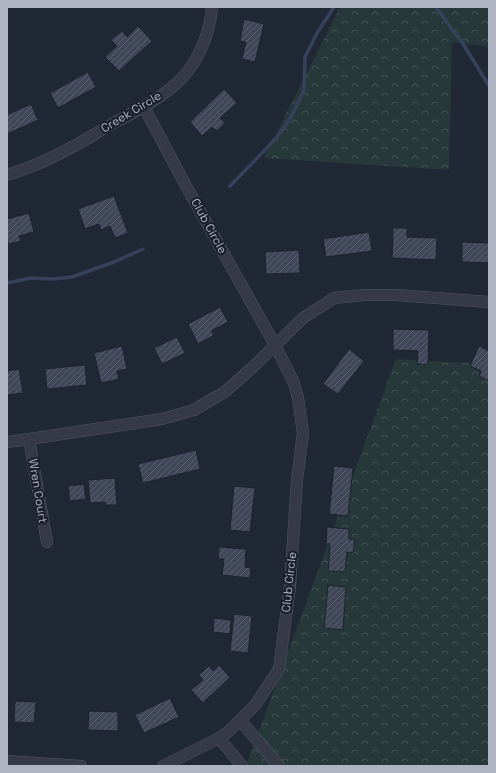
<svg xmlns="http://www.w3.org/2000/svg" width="496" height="773" font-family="'Space Grotesk',sans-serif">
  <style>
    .forest { fill: url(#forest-crowns) }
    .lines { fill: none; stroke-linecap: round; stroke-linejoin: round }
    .stream { stroke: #36415c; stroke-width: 3.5 }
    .building { fill: url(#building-hatch); stroke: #1c212d }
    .street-casing { stroke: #525764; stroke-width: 12 }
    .street { stroke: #353a46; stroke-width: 11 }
    .labels { text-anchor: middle; stroke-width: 4; stroke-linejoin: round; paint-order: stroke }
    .street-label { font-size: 12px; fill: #afb4c3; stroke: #1a1f2b }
  </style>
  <defs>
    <pattern id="forest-crowns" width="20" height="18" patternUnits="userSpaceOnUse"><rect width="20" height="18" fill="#27383a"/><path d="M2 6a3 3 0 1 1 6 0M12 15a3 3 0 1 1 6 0" fill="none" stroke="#445255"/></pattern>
    <pattern id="building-hatch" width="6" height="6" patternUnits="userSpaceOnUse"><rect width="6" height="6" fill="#404758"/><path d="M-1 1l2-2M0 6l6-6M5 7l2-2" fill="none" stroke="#595f6e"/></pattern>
  </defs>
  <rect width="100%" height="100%" fill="#212835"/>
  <g class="forest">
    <path d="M340,7H489V47L452,42L449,170L264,158Z"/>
    <path d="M396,359L489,364V766H246Z"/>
  </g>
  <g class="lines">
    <g class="stream">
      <path d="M436,7L451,28L462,42L489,86"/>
      <path d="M230,186L262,153L277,137L290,119L304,90L305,57L317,33L334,7"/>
      <path d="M7,283L31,278L54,279L72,277L114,262L143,249"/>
    </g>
  </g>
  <g class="building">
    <path d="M244,19L264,24L255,62L242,59L246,42L240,41Z"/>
    <path d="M138,26L152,41L119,71L105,57L117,46L111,40L122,31L127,37Z"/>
    <path d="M88,72L96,87L58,108L50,93Z"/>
    <path d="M224,89L237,103L220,118L225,123L217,131L212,127L202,136L190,122Z"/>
    <path d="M31,104L38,120L7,134V113V115Z"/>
    <path d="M114,196L128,233L115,238L110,226L101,230L99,224L85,229L78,209Z"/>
    <path d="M29,213L34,232L19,236L21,241L9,244L7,240V219Z"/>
    <path d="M393,228H407V237L437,238L436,260L392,258Z"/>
    <path d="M369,232L372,251L326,257L323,239Z"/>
    <path d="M462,242L489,243V263L462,262Z"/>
    <path d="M299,250L300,273L266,274L265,252Z"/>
    <path d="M220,307L228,322L211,331L214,335L198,344L188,324Z"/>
    <path d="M393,329L429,330L428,365L417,364L418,351L393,350Z"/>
    <path d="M177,337L185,353L162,364L154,348Z"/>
    <path d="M122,346L127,369L117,371L119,379L101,383L94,353Z"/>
    <path d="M479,346L489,351V381L479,376L481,371L470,366Z"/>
    <path d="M349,349L364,361L338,394L323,384Z"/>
    <path d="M85,365L87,385L47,389L45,369Z"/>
    <path d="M19,369L23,393L7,395V371Z"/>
    <path d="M196,450L200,469L143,483L138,464Z"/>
    <path d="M334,466L353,468L348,516L329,514Z"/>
    <path d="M115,478L117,505H106L105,502L90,503L88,480Z"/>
    <path d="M84,484L86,499L70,501L68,486Z"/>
    <path d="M234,486L255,488L250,532L230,530Z"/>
    <path d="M327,527L349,529V539L355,540L353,553L347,552L345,572L328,571L330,544H326Z"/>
    <path d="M219,547L246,549L245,567L251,568L250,578L222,575L224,559H218Z"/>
    <path d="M328,585L346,587L343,630L324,628Z"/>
    <path d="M234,614L252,616L248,653L230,651Z"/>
    <path d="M214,618L231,620L230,634L213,632Z"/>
    <path d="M219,665L230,677L203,703L191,690L203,680L199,675L209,666L213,671Z"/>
    <path d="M170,698L179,717L144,733L135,715Z"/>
    <path d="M15,701L36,702L34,723L14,722Z"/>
    <path d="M89,711L118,712V731L88,730Z"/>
  </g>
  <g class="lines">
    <g class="street-casing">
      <g id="street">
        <path d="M144,107L186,186L275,345L294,383L298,398L303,433L297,480L290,586L279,669L256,704L228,732L219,738L163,766"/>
        <path d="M7,175C15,172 23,170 30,167C45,161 60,154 74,146C88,139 102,129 116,122C141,108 170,94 188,71C202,52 210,31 212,7"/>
        <path d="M29,439L47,542"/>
        <path d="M7,442L29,439L162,419L194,410L226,391L253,367L303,318L334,298L364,295H396L489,302"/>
        <path d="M240,720L279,766"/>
        <path d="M219,738L242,766"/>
        <path d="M7,761L81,766"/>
      </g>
    </g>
    <use href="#street" class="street"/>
  </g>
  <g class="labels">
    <g class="street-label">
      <text transform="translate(131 112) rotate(-31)" y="4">Creek Circle</text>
      <text transform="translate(209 226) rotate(61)" y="4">Club Circle</text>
      <text transform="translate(38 491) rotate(81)" y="4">Wren Court</text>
      <text transform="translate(289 582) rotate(-84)" y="4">Club Circle</text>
    </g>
  </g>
  <rect width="496" height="773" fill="none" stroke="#afb4c3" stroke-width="16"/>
</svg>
